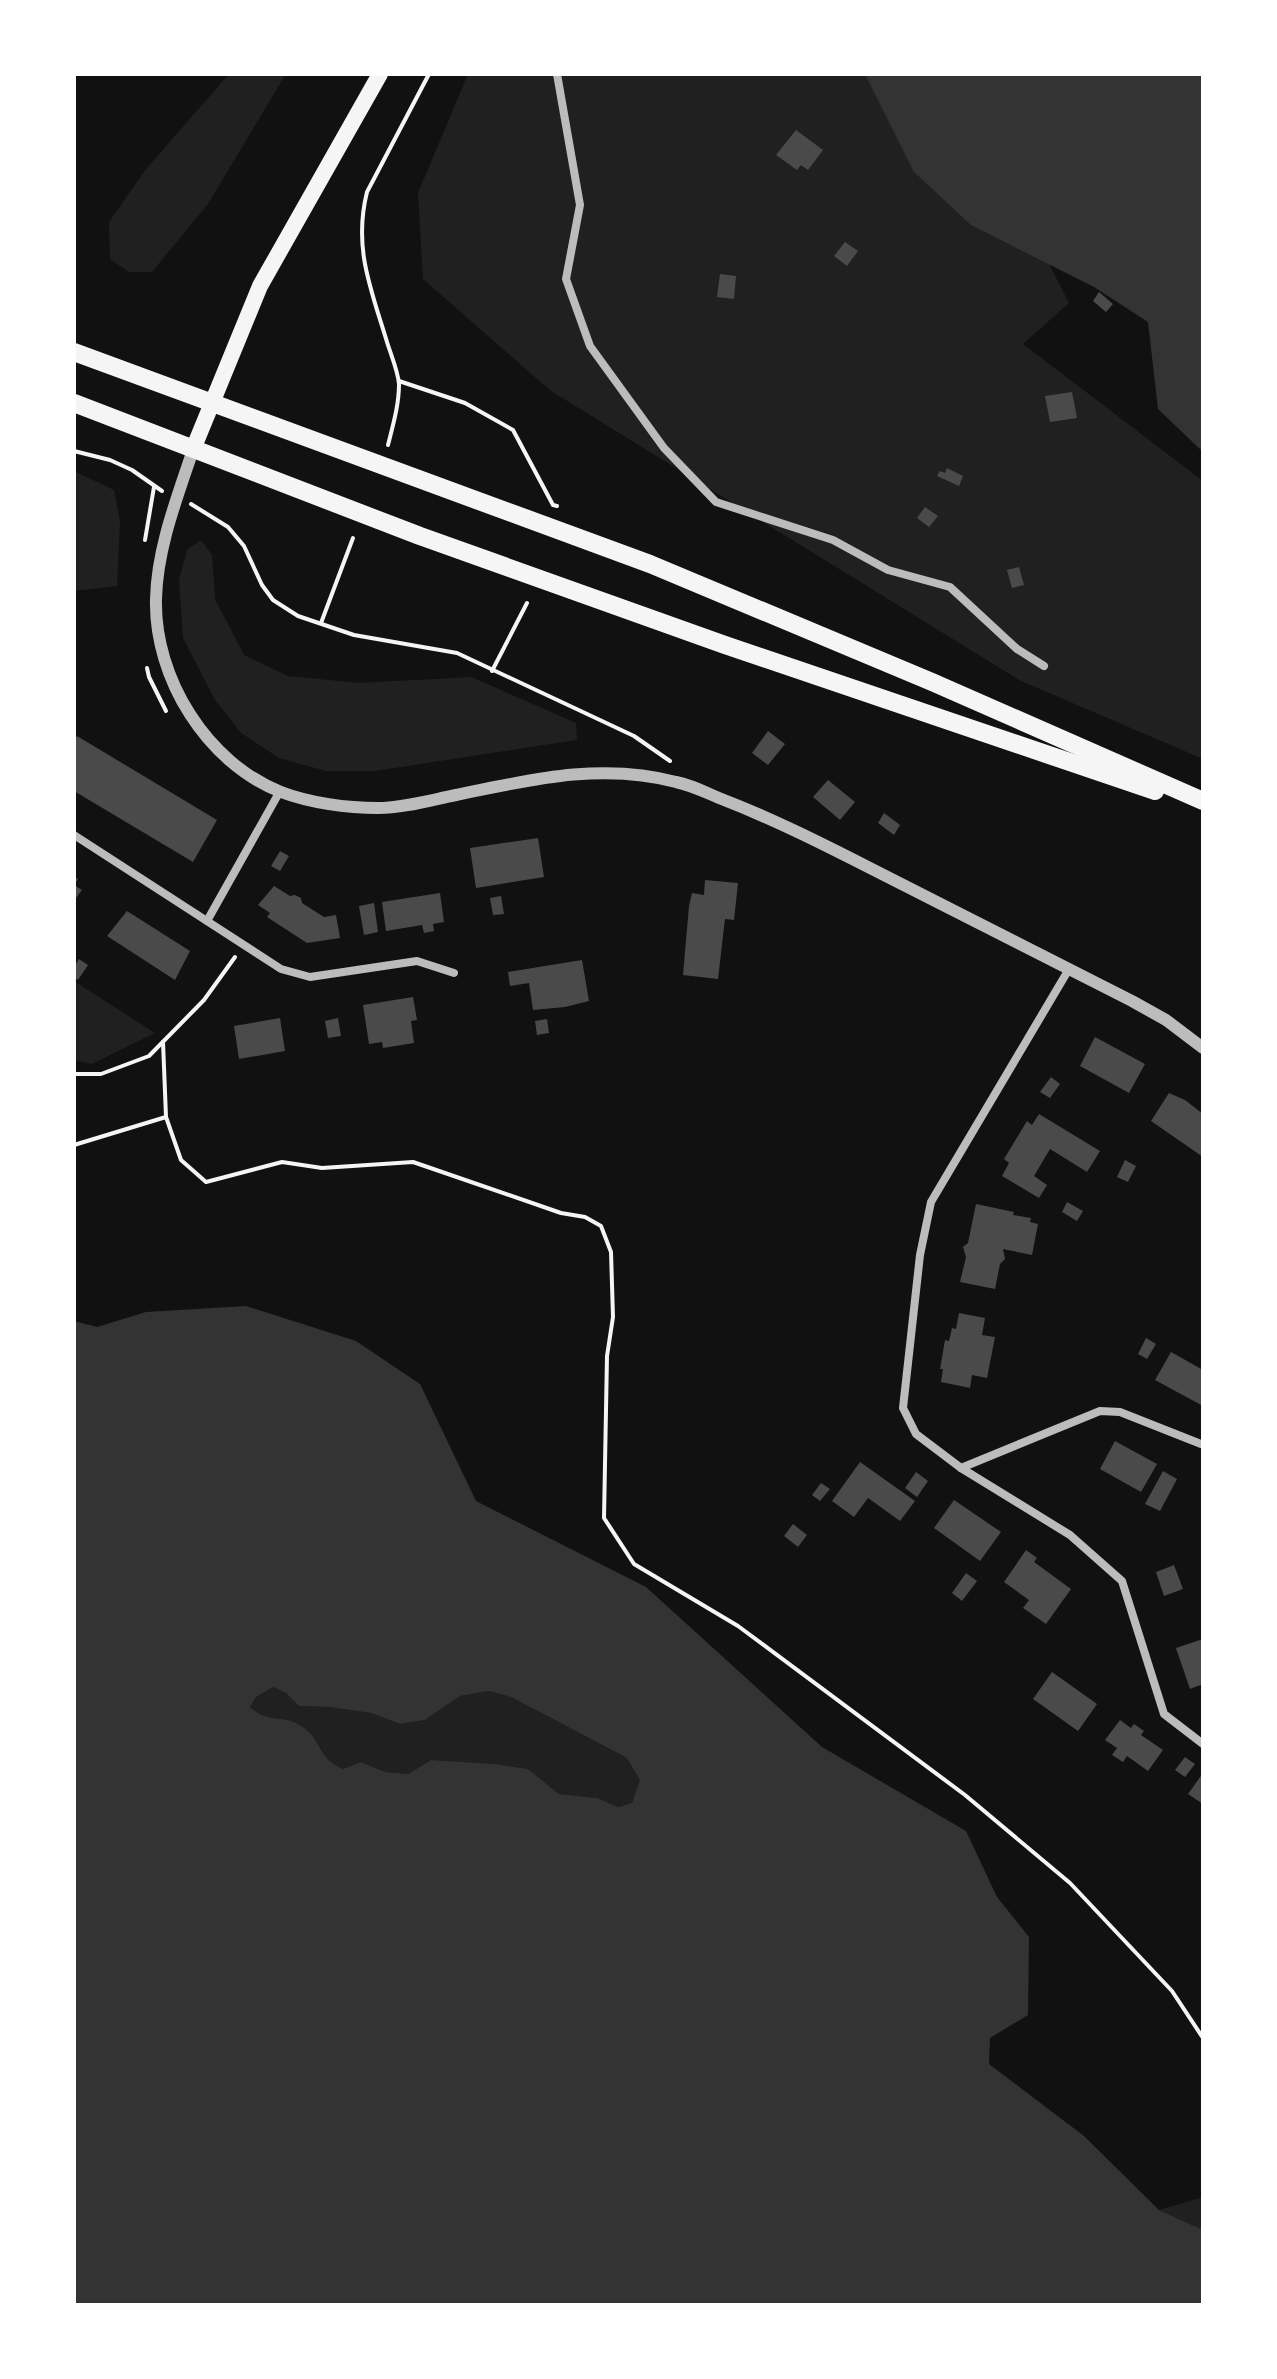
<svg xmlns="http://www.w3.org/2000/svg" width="1277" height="2379" font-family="'Exo 2',sans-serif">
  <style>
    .green { fill: #202020 }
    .water { fill: #333; fill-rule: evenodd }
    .building { fill: #4a4a4a }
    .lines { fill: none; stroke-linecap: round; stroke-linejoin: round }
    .path { stroke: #f5f5f5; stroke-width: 4 }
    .minor { stroke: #bcbcbc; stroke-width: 8 }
    .tertiary { stroke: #bcbcbc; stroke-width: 12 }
    .primary { stroke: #f5f5f5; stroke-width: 16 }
    .trunk { stroke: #f5f5f5; stroke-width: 18 }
  </style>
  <rect width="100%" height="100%" fill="#111"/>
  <g class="green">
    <path d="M229,74H286L208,204L152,272H129L110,259L109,222L146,169Z"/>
    <path d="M468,74H886L1041,248L1069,303L1023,344L1203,481V759L1021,681L551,391L423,279L418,193Z"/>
    <path d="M74,471L114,490L120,521L117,586L74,591Z"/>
    <path d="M201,540L212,555L215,599L244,655L288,676L359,683L471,677L576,723L577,740L375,771H326L279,758L241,733L215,700L183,638L179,580L187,550Z"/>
    <path d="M74,981L155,1033L92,1064L74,1060Z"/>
    <path d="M273,1687L286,1693L299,1706L329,1707L371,1713L400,1724L425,1720L460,1696L489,1691L511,1697L627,1758L641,1780L632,1803L618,1807L597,1798L559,1794L528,1769L496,1764L431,1760L408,1774L385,1772L361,1762L343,1769C317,1758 322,1740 303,1727C282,1712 272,1726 250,1707L256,1697Z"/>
    <path d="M1203,2197V2230L1159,2210Z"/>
  </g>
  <g class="water">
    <path d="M865,74H1203V452L1158,409L1148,322L1094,287L971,225L914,172Z"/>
    <path d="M246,1306L356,1341L420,1384L476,1501L646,1587L822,1747L966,1831L997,1897L1029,1937L1028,2015L990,2038L989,2064L1084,2136L1159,2210L1203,2230V2305H74V1321L97,1327L146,1312ZM273,1687L286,1693L299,1706L329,1707L371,1713L400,1724L425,1720L460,1696L489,1691L511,1697L627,1758L640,1780L632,1803L618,1807L597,1798L559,1794L528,1769L496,1764L431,1760L408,1774L385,1772L361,1762L343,1769C317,1758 322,1740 303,1727C282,1712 272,1726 250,1707L256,1697Z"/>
  </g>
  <g class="building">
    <path d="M796,130L823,150L808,170L801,165L797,170L776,155Z"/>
    <path d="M845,242L858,251L847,266L834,256Z"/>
    <path d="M720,274L736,276L734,299L717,297Z"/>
    <path d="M1099,292L1113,304L1106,312L1093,301Z"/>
    <path d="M1072,392L1077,418L1050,422L1045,396Z"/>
    <path d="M947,468L963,476L959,486L937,476L940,471L945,473Z"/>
    <path d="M925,507L938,516L929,527L917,518Z"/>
    <path d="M1019,567L1024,585L1012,588L1007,570Z"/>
    <path d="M768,731L785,744L768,765L752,753Z"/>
    <path d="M77,736L217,820L193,862L74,791V741Z"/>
    <path d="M828,780L855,802L840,820L813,797Z"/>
    <path d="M884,813L900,825L894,835L878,823Z"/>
    <path d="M538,838L544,877L476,888L470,848Z"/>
    <path d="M280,851L289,856L280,871L271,866Z"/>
    <path d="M74,877L78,879L74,885L82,890L76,898L74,897Z"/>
    <path d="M705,880L738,883L734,920L725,919L718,979L683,975L689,906L692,893L704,895Z"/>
    <path d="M274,886L290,896L295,895L301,898L302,903L324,917L336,915L340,938L307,943L267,917L270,913L258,905Z"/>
    <path d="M440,893L444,922L433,924L434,931L424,933L422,925L386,931L382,902Z"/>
    <path d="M501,896L504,914L493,915L490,898Z"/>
    <path d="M374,903L378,932L364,935L359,906Z"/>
    <path d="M127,911L190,951L175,980L107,936Z"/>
    <path d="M79,959L88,965L78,980L74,977V967Z"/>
    <path d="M582,960L589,1001L565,1007L533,1010L529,983L510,986L508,972Z"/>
    <path d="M413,997L417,1020L411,1021L414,1043L383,1048L382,1042L369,1044L363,1005Z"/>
    <path d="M280,1018L285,1051L239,1059L234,1026Z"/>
    <path d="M338,1018L341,1036L328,1038L325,1021Z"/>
    <path d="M547,1019L549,1033L537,1035L535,1021Z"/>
    <path d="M1095,1037L1145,1064L1129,1093L1080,1066Z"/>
    <path d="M1051,1077L1060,1084L1050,1098L1040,1092Z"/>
    <path d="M1169,1093L1185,1100L1203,1114V1157L1151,1121Z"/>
    <path d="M1039,1114L1100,1151L1087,1172L1050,1149L1034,1176L1047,1185L1039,1198L1002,1176L1009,1163L1004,1159L1027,1121L1032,1125Z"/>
    <path d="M1125,1160L1136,1166L1128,1182L1117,1177Z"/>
    <path d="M1067,1202L1083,1211L1077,1221L1062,1212Z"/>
    <path d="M976,1204L1014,1212L1013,1215L1031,1218L1030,1222L1038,1224L1032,1255L1003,1249L1005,1259L1000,1264L995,1289L960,1282L966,1257L963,1247L968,1243Z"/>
    <path d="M959,1313L985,1318L982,1335L995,1337L987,1378L972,1375L970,1388L941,1382L943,1369H940L945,1340L949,1341L952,1328L956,1329Z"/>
    <path d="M1146,1338L1156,1344L1147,1359L1138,1354Z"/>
    <path d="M1171,1352L1203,1370V1406L1155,1380Z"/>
    <path d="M1115,1441L1157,1464L1141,1492L1100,1469Z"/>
    <path d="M860,1462L915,1501L900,1521L868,1498L854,1517L832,1501Z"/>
    <path d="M1163,1471L1177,1479L1160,1511L1145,1504Z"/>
    <path d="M916,1472L928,1481L917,1497L905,1488Z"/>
    <path d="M821,1483L830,1489L820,1501L812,1495Z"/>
    <path d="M954,1500L1001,1532L980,1561L934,1528Z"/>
    <path d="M793,1524L807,1535L798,1547L784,1536Z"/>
    <path d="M1026,1550L1037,1558L1034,1562L1071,1589L1046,1624L1023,1608L1029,1600L1004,1582Z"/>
    <path d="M1174,1565L1183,1589L1164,1596L1156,1572Z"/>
    <path d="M966,1573L977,1581L962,1601L952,1593Z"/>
    <path d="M1203,1639V1684L1190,1689L1176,1648Z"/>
    <path d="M1052,1672L1097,1704L1078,1731L1033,1699Z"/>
    <path d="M1120,1720L1131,1728L1134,1724L1144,1731L1141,1735L1163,1750L1148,1771L1127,1756L1123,1762L1112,1755L1117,1748L1105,1740Z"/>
    <path d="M1185,1757L1195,1764L1185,1777L1175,1770Z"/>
    <path d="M1203,1773V1804L1188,1794Z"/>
  </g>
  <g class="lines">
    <g class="path">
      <path d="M399,381L465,403L513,430L553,505L557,506"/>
      <path d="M388,445C393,425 399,405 399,384C398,371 391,355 387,342C371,289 353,248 367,192L429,74"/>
      <path d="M74,451L110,460L132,470L162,491"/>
      <path d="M191,504L228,527L244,546L262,585L273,600L298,616L354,635L457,653L634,736L670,761"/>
      <path d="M145,540L154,487"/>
      <path d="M321,623L353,538"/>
      <path d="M147,668L149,677L166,711"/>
      <path d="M492,671L527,603"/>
      <path d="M163,1042L166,1117L181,1160L206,1182L282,1162L322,1168L413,1162L561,1213L585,1217L601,1226L611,1252L613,1317L607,1356L604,1518L634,1564L738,1626L965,1795L1070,1883L1172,1991L1203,2038"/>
      <path d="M74,1074H101L149,1056L204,1000L235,957"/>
      <path d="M74,1145L166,1117"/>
    </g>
    <g class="minor">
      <path d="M557,74L580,205L566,279L590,346L664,448L716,502L833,540L888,570L950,587L1017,649L1044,666"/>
      <path d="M74,835L281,969L310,977L417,961L454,973"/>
      <path d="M207,921L280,791"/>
      <path d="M1069,969L931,1202L920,1255L903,1408L916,1434L961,1468L1070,1535L1122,1581L1164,1714L1203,1744"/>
      <path d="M961,1468L1100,1411L1120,1412L1201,1444"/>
    </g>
    <path class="tertiary" d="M194,447C178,495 157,548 156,599C154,678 207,763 281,792C310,803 347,808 378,808C404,808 431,800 456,795C529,780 602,762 676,782C691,785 705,792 719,798C771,818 819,842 868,867C956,911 1044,956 1132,1001L1166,1020L1203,1048"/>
    <path class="primary" d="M194,447L260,286L380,74"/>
    <g class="trunk">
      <path d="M74,352L650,564L932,682L1203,801"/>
      <path d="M74,403L420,536L725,645L1155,791"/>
    </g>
  </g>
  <rect width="1277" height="2379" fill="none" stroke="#ffffff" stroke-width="152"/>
</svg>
